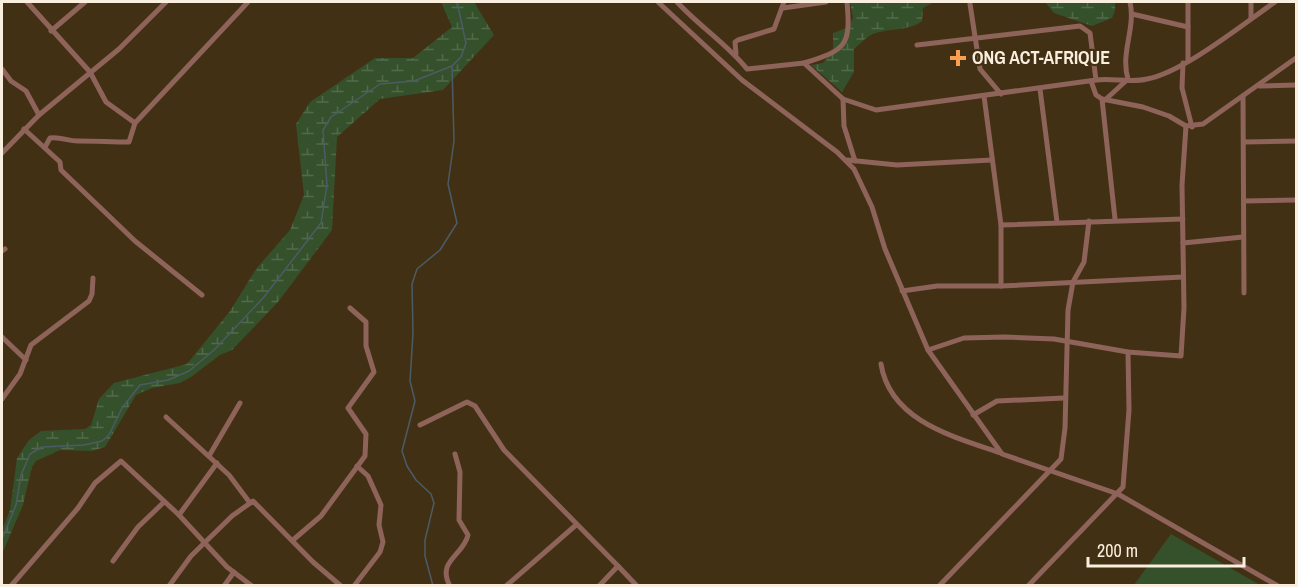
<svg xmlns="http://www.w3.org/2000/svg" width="1298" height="587" font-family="'Archivo Narrow',sans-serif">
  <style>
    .wetland { fill: url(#wetland-marsh) }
    .pitch { fill: #34512c }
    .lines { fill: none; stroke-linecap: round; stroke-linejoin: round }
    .stream { stroke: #4b5c66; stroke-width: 1.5 }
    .minor { stroke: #8e635a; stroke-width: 5 }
    .poi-dot { fill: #fc9e52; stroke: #423014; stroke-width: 2 }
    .labels { text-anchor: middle; stroke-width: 4.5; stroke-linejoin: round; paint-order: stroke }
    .poi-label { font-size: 18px; font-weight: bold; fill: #faeede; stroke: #423014; text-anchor: start }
  </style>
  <defs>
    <pattern id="wetland-marsh" width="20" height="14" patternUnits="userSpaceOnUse" patternTransform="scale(1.5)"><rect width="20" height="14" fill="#34512c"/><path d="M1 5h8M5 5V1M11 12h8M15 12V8" fill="none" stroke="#526a4a"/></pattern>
  </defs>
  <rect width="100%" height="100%" fill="#423014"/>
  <g class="wetland">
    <path d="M441,2H474L494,35L443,90L380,99L337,137L332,230L278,302L232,350L220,355L191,377L180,383L152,388L136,395L105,447L92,451L60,450L36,461L32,467L23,505L2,554V530L10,510L17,458L29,440L41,431L85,429L91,425L99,399L114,383L187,364L230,311L256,269L290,230L304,195L296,124L310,102L375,58H413L452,27Z"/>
    <path d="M850,2H934L923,8L922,21C910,31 888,28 873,34C866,37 860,44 854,49V72L842,92L811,65L823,63L833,50V33L847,28L853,18Z"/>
    <path d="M1045,2H1115V11L1112,18L1092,26L1054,13Z"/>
  </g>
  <path class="pitch" d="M1171,534L1260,585H1134Z"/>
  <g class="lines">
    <g class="stream">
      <path d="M2,539L16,505L21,475L30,454L42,447L84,445L102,441L109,435L122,408L140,385L168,380L189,371L214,350L264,297L321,223L327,185L323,130L331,117L380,84L414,81L452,66L461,57L466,43L457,2"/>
      <path d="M433,586L425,556V540L434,503L431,494L416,480L407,466L402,451L415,401L410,381L413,333L412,284L417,269L440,250L457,223L448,184L454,141L452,66"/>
    </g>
    <g class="minor">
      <path d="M27,2L90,72L106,102L135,123"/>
      <path d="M658,2L742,80L837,152L854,169L872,207L885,249L928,350L1002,454L1118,494L1278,586"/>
      <path d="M677,2C699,26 727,44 747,69L804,63L843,99L876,110L1096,80L1090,33L1080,26L917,45"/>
      <path d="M1188,2V61"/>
      <path d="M1251,2V18"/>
      <path d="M970,4L980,69L1001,94"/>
      <path d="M783,8L826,2"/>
      <path d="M1132,14L1188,27"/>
      <path d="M51,31L85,2"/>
      <path d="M736,54L735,42L738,40L774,29L784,2"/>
      <path d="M804,63C846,50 851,46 847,2"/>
      <path d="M1183,63L1182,88L1192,127"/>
      <path d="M2,69L11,81L26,91L39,115"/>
      <path d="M1128,79C1120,53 1136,28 1130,2"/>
      <path d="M1096,80C1113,78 1131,83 1147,79C1184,72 1243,24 1275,2"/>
      <path d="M1091,81L1096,95L1102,99L1143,107L1169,116L1186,126L1203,124L1296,58"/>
      <path d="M1259,86L1296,85"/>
      <path d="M1040,89L1057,222"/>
      <path d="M984,96L1001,225V286"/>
      <path d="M1243,96L1244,293"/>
      <path d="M843,99L844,126L855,161"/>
      <path d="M1102,99L1115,219"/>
      <path d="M1105,100L1128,79"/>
      <path d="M24,129L60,162L61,170L135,241L202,295"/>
      <path d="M1244,142L1296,141"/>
      <path d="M45,147L50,138C61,136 69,142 80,141C97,141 112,142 129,142L135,123L248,2"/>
      <path d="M2,153L39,115L119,49L166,2"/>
      <path d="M847,160L897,165L992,160"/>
      <path d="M1244,201L1296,200"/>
      <path d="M1001,225L1183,219"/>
      <path d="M1183,243L1243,237"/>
      <path d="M2,251L5,249"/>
      <path d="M902,291L937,286H1001L1183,277"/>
      <path d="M2,337L26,360"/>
      <path d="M928,350L964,338L1005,337L1054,339L1128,352L1181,356L1184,308L1182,185L1186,126"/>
      <path d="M881,364C890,421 954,437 1001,453"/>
      <path d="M2,399L20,374L31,345L89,301L92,294L93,278"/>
      <path d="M973,415L997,401L1064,398"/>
      <path d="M166,417L229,475L250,503"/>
      <path d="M420,425L467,402L475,406L504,450L618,566"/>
      <path d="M209,456L240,403"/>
      <path d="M179,515L217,463"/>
      <path d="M293,540L321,516L365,456L366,434L348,408L374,372L366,346V322L350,308"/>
      <path d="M113,561L138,527L164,502"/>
      <path d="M11,586L78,508L95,483L121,461L179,515L227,567L252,586"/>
      <path d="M169,586L191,556L232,516L253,501L313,562L341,586"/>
      <path d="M224,586L234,572"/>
      <path d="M354,586L380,552L383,542L379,525L381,505L368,476L357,466"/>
      <path d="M450,586C436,561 464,555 468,535L459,520L460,472L455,454"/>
      <path d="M506,586L576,525"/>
      <path d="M599,586L618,566L637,586"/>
      <path d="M939,586L1061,459L1065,428L1068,310L1073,282L1084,262L1089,221"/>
      <path d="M1028,586L1123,487L1129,410L1128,352"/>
    </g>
  </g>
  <path class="poi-dot" d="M955 49h6v6h6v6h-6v6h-6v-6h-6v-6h6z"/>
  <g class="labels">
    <g class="poi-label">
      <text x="972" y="64">ONG ACT-AFRIQUE</text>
    </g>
  </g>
  <rect width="1298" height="587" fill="none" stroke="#faeede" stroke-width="6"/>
  <path d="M1088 557v9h156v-9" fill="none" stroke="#faeede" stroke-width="3"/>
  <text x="1097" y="557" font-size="18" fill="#faeede" stroke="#423014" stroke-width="4.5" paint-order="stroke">200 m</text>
</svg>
